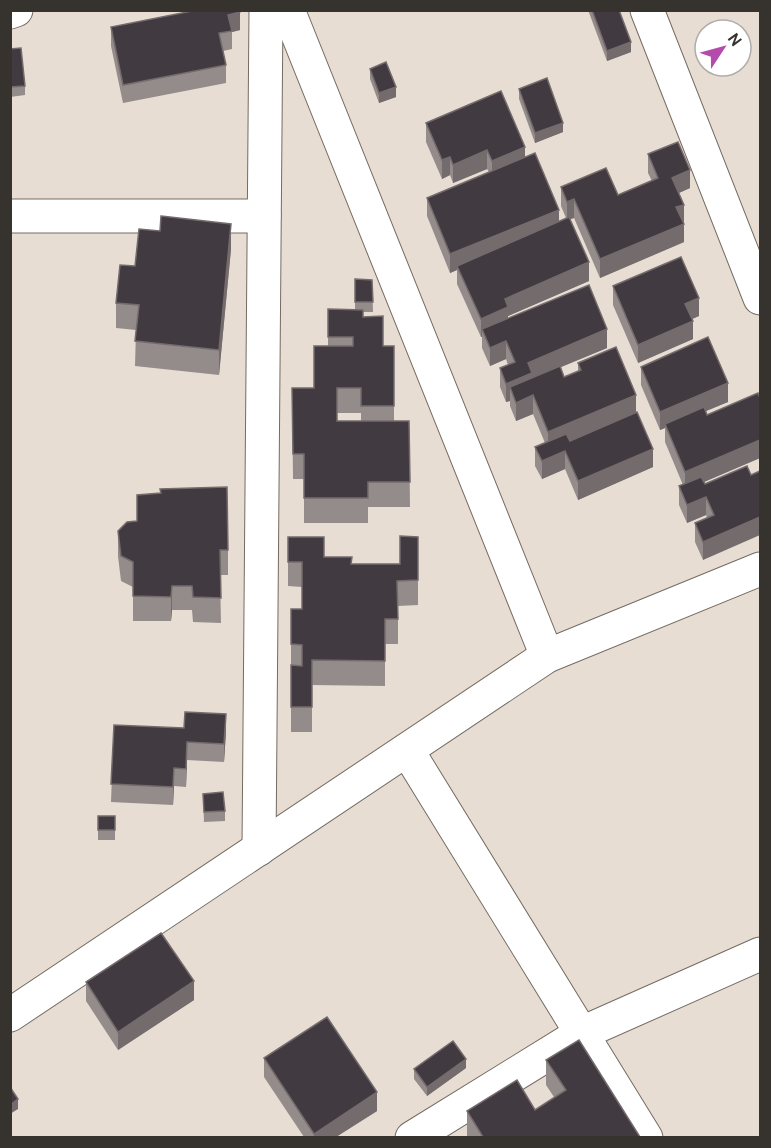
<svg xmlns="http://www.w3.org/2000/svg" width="771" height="1148" font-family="Cabin,sans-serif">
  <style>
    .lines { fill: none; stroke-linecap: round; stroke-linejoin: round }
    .street-casing { stroke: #746b62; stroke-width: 35 }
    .street { stroke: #fff; stroke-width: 33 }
    .wall { fill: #948c8a; fill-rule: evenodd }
    .shaded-wall { fill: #746b6d }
    .building { fill: #423a41; stroke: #746b6d; stroke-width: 1.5 }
  </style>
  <rect width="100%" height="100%" fill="#e7ddd3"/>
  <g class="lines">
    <g class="street-casing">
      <g id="street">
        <path d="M288,10L547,656"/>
        <path d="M647,10L760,298"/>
        <path d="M10,12L16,10"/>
        <path d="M10,216H264"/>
        <path d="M407,750L646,1138"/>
        <path d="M259,849L266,10"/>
        <path d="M10,1015L547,656L760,569"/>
        <path d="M412,1138L582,1033L760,954"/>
      </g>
    </g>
    <use href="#street" class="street"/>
  </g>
  <g class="wall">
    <path d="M588,10H619L631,52L607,61Z"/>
    <path d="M111,27L240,30L232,32V49L223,51L226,65V83L123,103L111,46Z"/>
    <path d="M10,49L25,86V95L10,97Z"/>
    <path d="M370,69L396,97L379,103L370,79Z"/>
    <path d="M519,89L563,132L535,143L519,99Z"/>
    <path d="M426,123L525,157L559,221L566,218L561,206V187L618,195L652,181L648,173V154L690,188L679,193L684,223V242L600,278L574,218L570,219L589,281L508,316V318L607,348L561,367L564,377L578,371V363L636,413L653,467L578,500L565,469L542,479L535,466V447L545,443L533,414L516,421L510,406V401L506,402L500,387V368L508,365L506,359L490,366L482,348V337H481L457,284V270L450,273L427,216V198L489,172L487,169L453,183L450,175L442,179L426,142Z"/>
    <path d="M231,249L219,375L135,366L136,330L116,328V303Z"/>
    <path d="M355,279L372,280L373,312H363V317L383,346H394V421H409L410,507H368V523H304V479H293L292,388H314L328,346V309L355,310ZM337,413H361V421H337Z"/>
    <path d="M613,286L699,316L692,319L693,339L638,363L613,305Z"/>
    <path d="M641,367L728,402L706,411L707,415L760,398V458L704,482L705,484L747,466L703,560L695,542V523L707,518L706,515L687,523L679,505V486L683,485L665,442V428L660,430L641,385Z"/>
    <path d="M160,489L228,550V575H220L221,623L193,622L192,610H172L171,621H133V587L121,581L118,556V531L137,521L160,493Z"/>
    <path d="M288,537L324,557L352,564H400L418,537V605L398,606V644H385V686L312,685V732H291V609H302V587L288,586Z"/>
    <path d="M114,725L226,732L224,762L187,760L186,787L174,786L173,805L111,802Z"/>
    <path d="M203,794L225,811V821L204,822Z"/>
    <rect x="98" y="816" width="17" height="24"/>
    <path d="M86,982L194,1000L118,1050L86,1001Z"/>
    <path d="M264,1058L377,1111L336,1137H304L264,1077Z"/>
    <path d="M546,1060L640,1137H467V1111L535,1110L554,1097L546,1085Z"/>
    <path d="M466,1068L427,1096L414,1079V1069Z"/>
  </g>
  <g class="shaded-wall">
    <path d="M240,12V30L232,32L228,15Z"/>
    <path d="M631,42V52L607,61V51Z"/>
    <path d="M396,87V97L379,103V93Z"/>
    <path d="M563,123V132L535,143V133Z"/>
    <path d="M525,147V165L492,179V161Z"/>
    <path d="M487,150V169L453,183V165Z"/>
    <path d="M450,157V175L442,179V160Z"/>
    <path d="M690,170V188L672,196V178Z"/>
    <path d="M574,199V218L567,220V202Z"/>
    <path d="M684,205V223L676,226V207Z"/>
    <path d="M559,210V228L457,266V270L450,273V254Z"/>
    <path d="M231,224V249L219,375V350Z"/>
    <path d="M684,224V242L600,278V259Z"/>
    <path d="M589,262V281L508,316V325L482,329V337H481V319L505,299Z"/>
    <path d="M699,298V316L685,322V304Z"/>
    <path d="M693,321V339L638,363V345Z"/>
    <path d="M607,329V348L532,379L510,387V401L506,402V384L528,363Z"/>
    <path d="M506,341V359L490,366V348Z"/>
    <path d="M728,383V402L667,427L665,424V428L660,430V412Z"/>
    <path d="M533,395V414L516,421V403Z"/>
    <path d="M636,395V413L548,450V432Z"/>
    <path d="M760,440V458L685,490V472Z"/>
    <path d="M653,449V467L578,500V481Z"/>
    <path d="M565,451V469L542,479V461Z"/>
    <path d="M706,497V515L687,523V505Z"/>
    <path d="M760,517V535L703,560V542Z"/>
    <path d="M172,586V610L171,621V597Z"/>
    <path d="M226,714V732L224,762V744Z"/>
    <path d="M187,742V760L186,787V769Z"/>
    <path d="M174,768V786L173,805V787Z"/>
    <path d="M194,981V1000L118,1050V1032Z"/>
    <path d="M466,1059V1068L427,1096V1087Z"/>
    <path d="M377,1092V1111L336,1137H314V1134Z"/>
    <path d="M18,1099V1109L10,1114V1105Z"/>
  </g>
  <g class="building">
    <path d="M197,10H240V12L228,15L232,31L219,33L226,65L123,85L111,27Z"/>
    <path d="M592,10H619L631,42L607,51Z"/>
    <path d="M21,48L25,86L10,87V49Z"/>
    <path d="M386,62L396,87L379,93L370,69Z"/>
    <path d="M547,78L563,123L535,133L519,89Z"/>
    <path d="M501,91L525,147L492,161L487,150L453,165L450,157L442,160L426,123Z"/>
    <path d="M678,142L690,170L672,178L684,205L676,207L684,224L600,259L574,199L567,202L561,187L606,168L618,195L658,178L648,154Z"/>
    <path d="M535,153L559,210L450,254L427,198Z"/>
    <path d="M161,216L231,224L219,350L135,341L139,305L116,303L120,265L135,266L139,229L160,231Z"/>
    <path d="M569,217L589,262L505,299L508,307L481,319L457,266Z"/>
    <path d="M681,257L699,298L685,304L693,321L638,345L613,286Z"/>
    <path d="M355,279L372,280L373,302H355Z"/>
    <path d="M589,285L607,329L528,363L532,373L506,384L500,368L515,362L506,341L490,348L482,329Z"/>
    <path d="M328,309L363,310V317L383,316V346H394V406H361V388H337V421H409L410,482H368V498H304V454H293L292,388H314V346H353V337H328Z"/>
    <path d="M708,337L728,383L660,412L641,367Z"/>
    <path d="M616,347L636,395L548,432L533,395L516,403L510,387L560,366L564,377L581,370L578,363Z"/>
    <path d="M758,393L760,398V440L685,472L665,424L704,407L707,415Z"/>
    <path d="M637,412L653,449L578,481L565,451L542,461L535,447L566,434L570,441Z"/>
    <path d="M747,466L751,475L760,471V517L703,542L695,523L714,515L706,497L687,505L679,486L701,477L705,484Z"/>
    <path d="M227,487L228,550H220L221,598L193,597L192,586H172L171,597L133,596V562L121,556L118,531L127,522L137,521V495L161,493L160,489Z"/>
    <path d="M400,536L418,537V580L397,581L398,619H385V661L312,660V707H291V665L302,666V645L291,644V609H302V562H288V537H324V557H352L351,564H400Z"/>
    <path d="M185,712L226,714L224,744L187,742L186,769L174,768L173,787L111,784L114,725L184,728Z"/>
    <path d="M223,792L225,811L204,812L203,794Z"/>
    <rect x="98" y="816" width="17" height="14"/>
    <path d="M161,933L194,981L118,1032L86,982Z"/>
    <path d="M327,1017L377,1092L314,1134L264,1058Z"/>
    <path d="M579,1040L640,1137H483L467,1111L517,1080L535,1110L566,1090L546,1060Z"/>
    <path d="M453,1041L466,1059L427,1087L414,1069Z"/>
    <path d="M10,1087L18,1099L10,1105Z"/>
  </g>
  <rect width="771" height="1148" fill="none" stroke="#36322e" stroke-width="24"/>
  <g transform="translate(723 48) rotate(54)"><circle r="28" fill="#ffffff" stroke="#afadab" stroke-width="1.5"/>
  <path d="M0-4.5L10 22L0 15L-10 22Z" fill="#b44aac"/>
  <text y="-9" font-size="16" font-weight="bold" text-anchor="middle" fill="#36322e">N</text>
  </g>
</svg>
